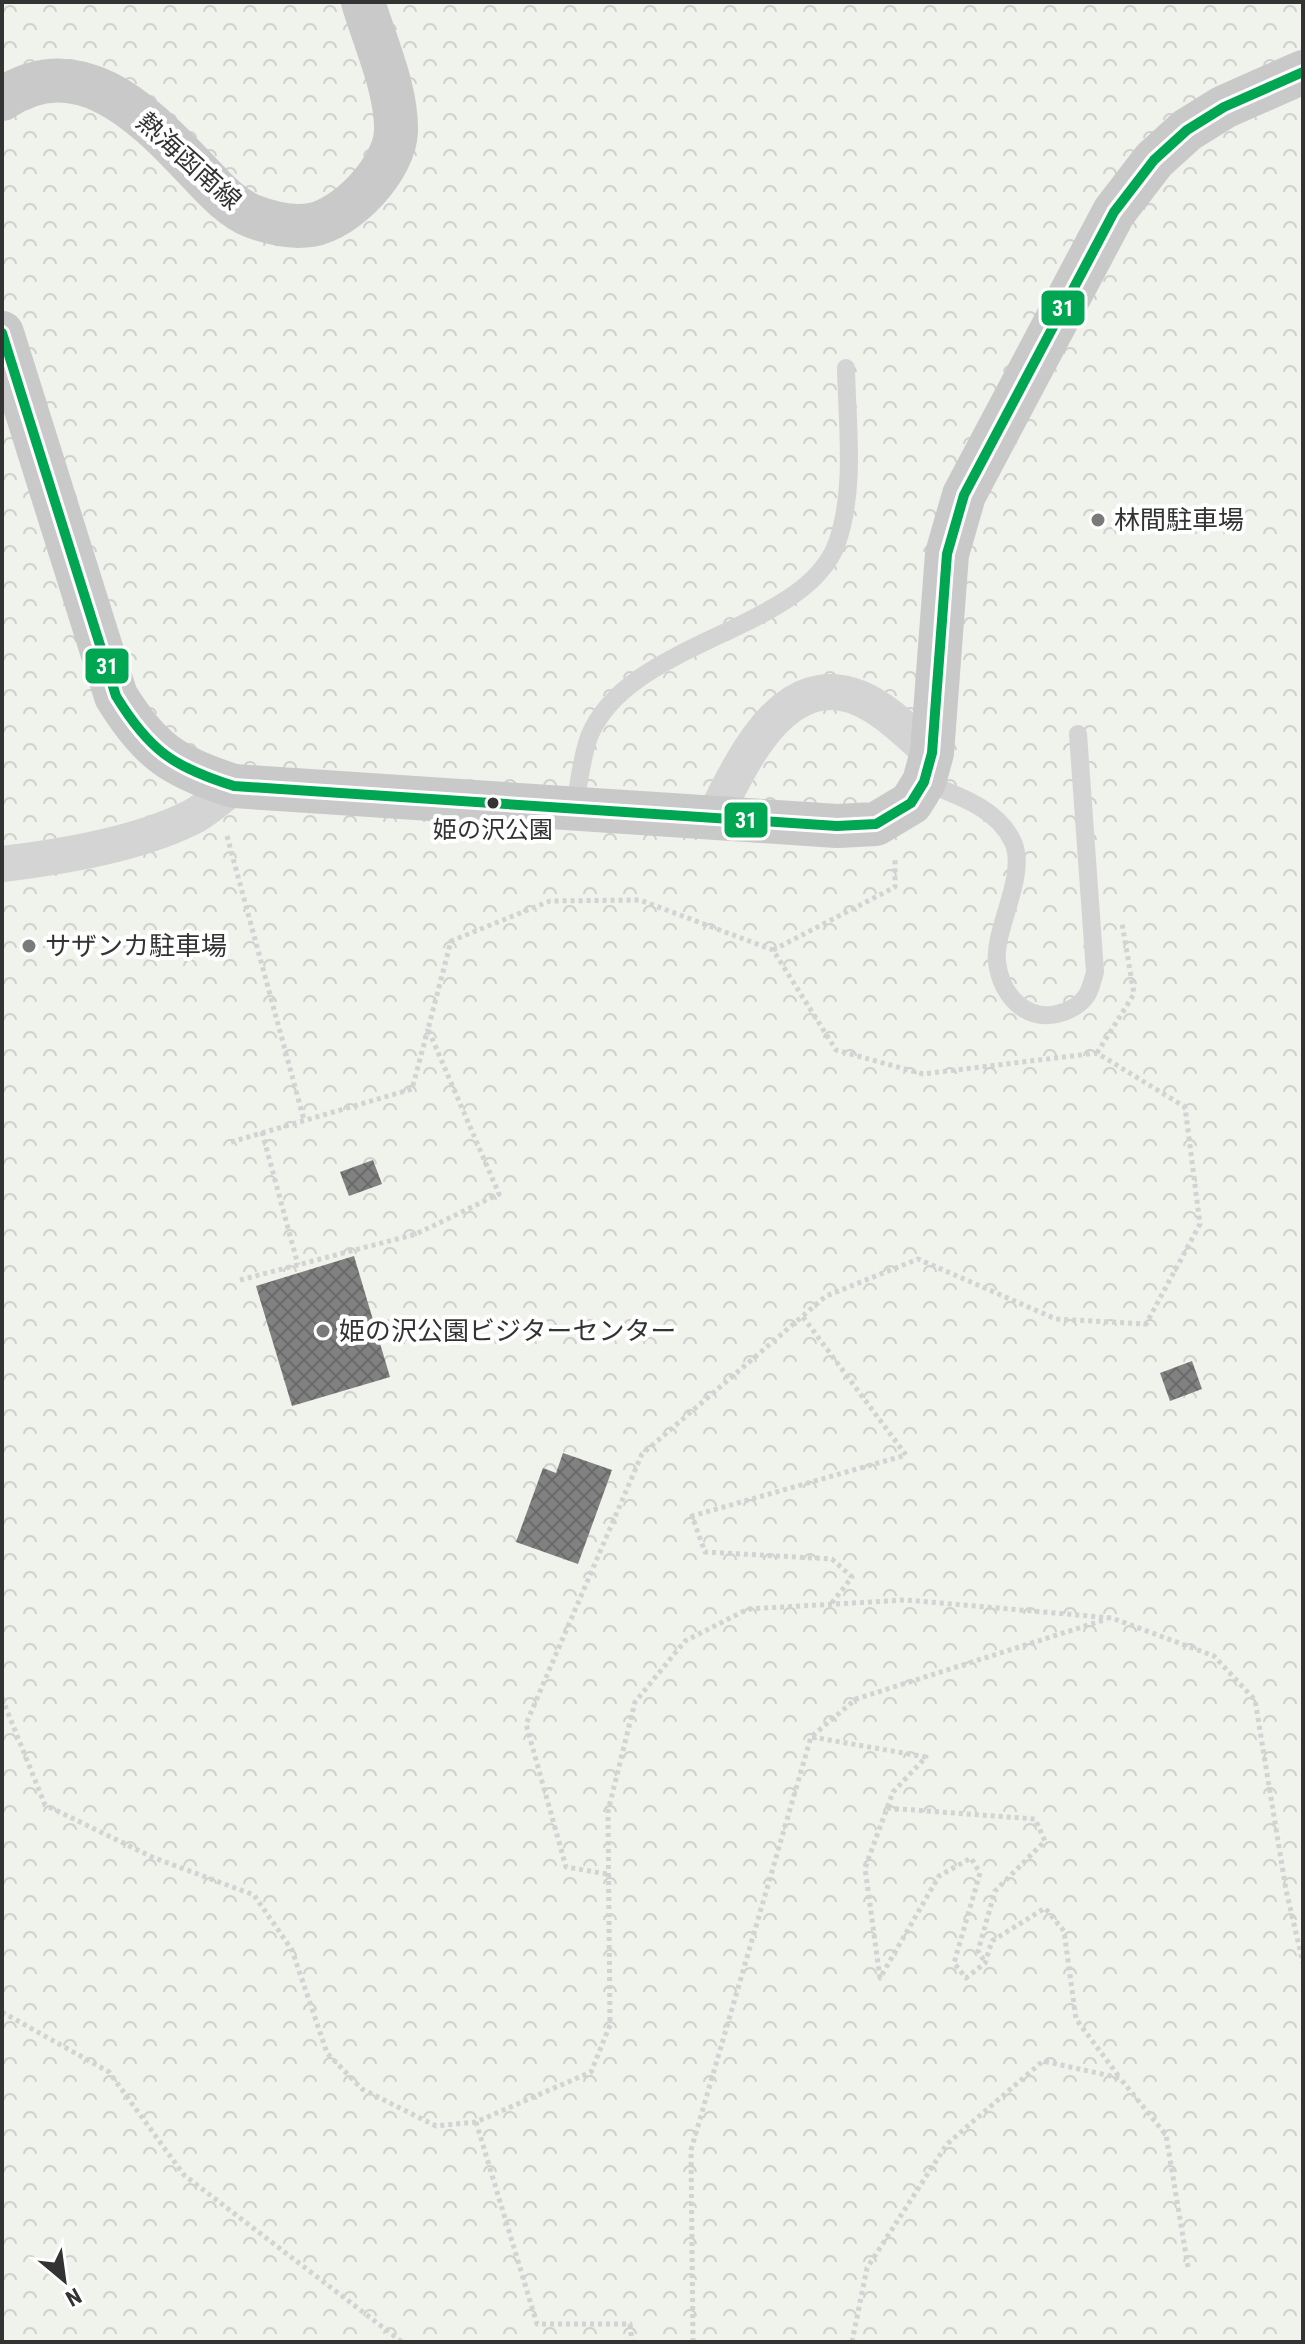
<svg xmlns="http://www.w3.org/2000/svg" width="1305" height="2344" font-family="'Roboto Condensed','Noto Sans JP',sans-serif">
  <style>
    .forest { fill: url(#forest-crowns) }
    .building { fill: url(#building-cross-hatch) }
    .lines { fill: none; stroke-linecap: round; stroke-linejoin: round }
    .path { stroke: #d3d3d3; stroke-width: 5; stroke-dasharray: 4 4; stroke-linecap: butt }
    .lane { stroke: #d4d4d4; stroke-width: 18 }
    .street { stroke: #d4d4d4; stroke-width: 36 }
    .primary { stroke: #c9c9c9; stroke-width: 44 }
    .bus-1-casing { stroke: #fff; stroke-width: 16 }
    .bus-1 { stroke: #00a651; stroke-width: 10 }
    .poi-dot { fill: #7a7a7a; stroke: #fff; stroke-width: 3 }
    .bus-dot { fill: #333; stroke: #fff; stroke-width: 3 }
    .labels { text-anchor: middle; stroke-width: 8; stroke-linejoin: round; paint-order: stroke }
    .bus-label { font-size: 24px; fill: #333; stroke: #fff }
    .street-label { font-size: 26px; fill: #333; stroke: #fff }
    .poi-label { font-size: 26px; fill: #333; stroke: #fff; text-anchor: start }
    .line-badge { stroke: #fff; stroke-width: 3 }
    .badge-label { font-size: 22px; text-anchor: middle; font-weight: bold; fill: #fff }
  </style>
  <defs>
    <pattern id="forest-crowns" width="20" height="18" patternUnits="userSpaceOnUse" patternTransform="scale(2)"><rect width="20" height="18" fill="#f0f2ec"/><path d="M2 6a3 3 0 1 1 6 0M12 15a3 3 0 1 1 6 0" fill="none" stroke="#ced0cb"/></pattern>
    <pattern id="building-cross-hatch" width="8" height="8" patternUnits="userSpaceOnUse" patternTransform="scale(2)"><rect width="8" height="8" fill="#818181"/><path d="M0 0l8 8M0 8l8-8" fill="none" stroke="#6a6a6a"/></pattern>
  </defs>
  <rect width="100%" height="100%" fill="#fff"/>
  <rect class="forest" x="2" y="2" width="1301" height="2340"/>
  <g class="building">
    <path d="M373,1160L382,1184L349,1196L340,1172Z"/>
    <path d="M354,1256L390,1377L292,1406L256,1286Z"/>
    <path d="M1192,1361L1202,1389L1170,1401L1160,1373Z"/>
    <path d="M563,1453L612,1470L578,1564L516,1542L543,1468L556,1473Z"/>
  </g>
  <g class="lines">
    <g class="path">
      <path d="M227,836L304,1120"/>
      <path d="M773,950L895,887V860"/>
      <path d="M1097,1053L1134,994L1122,923"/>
      <path d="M262,1132L298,1265"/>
      <path d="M231,1142L412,1089L428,1029"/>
      <path d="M240,1280L416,1234L499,1194L428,1029L451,941L550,901L640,900L773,950L836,1050L923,1074L1097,1053L1185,1107L1200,1224L1146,1324L1056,1319L918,1259L826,1296L642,1454L526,1724L566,1867L607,1874"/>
      <path d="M803,1317L906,1455L692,1516L705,1552L832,1559L852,1577L831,1604"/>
      <path d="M2,1698L45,1805L152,1857L254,1895L292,1950L327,2053L362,2089L436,2126L476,2122L591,2072L610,2025L608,1811L635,1702L685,1641L748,1609L906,1600L1112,1618L1214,1656L1255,1700L1286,1890L1303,1963"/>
      <path d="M812,1737L926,1757L893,1792L865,1868L880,1978L939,1876L971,1858L980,1873L954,1963L966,1978L985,1963L992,1941L1045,1908L1064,1931L1076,2019L1120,2078"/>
      <path d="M887,1808L1035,1819L1045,1841L995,1891L978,1951L985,1962"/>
      <path d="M2,2012L109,2072L184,2175L402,2342"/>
      <path d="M476,2122L537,2324H630L632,2342"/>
      <path d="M693,2342L691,2150L811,1737L856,1699L1107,1619"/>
      <path d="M852,2342L867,2268L947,2144L1043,2061L1120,2078L1166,2135L1188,2267"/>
    </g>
    <g class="lane">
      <path d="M924,782C955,795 997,807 1013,842C1028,875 993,930 997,962C1001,994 1024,1021 1057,1014C1069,1011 1080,1006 1087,995C1091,988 1093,979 1095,972L1078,734"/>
      <path d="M574,809C579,786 581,759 589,737C627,640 805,632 837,543C856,488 847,425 846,368"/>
    </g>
    <g class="street">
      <path d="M714,817C741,764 783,667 859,698C886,709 910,735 932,753"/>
      <path d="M2,864C62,857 140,844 194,816C208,808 221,796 234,786"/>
    </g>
    <g class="primary">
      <path d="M2,99C78,49 141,111 192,165C210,183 228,206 252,216C270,223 291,228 311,225C347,219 395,168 396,131C397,90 375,42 363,2"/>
      <path d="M2,333L116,696C149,750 173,767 234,786L837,826L876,824L911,803L924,782L932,753L947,554L964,495L1114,212L1154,160L1187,130L1224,107L1303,72"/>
    </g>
    <g class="bus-1-casing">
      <path id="bus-1" d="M2,333L116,696C149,750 173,767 234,786L837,826L876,824L911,803L924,782L932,753L947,554L964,495L1114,212L1154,160L1187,130L1224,107L1303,72"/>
    </g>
    <use href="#bus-1" class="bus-1"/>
  </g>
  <g class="poi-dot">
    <circle cx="1098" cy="520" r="8"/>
    <circle cx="29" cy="946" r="8"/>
    <circle cx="323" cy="1331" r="8"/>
  </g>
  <circle class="bus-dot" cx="493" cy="803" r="7"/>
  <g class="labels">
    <g class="bus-label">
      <text x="493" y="838">姫の沢公園</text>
    </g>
    <g class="street-label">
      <text transform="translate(189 161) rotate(42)" y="9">熱海函南線</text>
    </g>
    <g class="poi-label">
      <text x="1114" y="529">林間駐車場</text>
      <text x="45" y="955">サザンカ駐車場</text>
      <text x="339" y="1340">姫の沢公園ビジターセンター</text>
    </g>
  </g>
  <g class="line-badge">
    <rect x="1040" y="289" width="46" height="38" rx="8" fill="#00a651"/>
    <rect x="84" y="647" width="46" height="38" rx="8" fill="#00a651"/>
    <rect x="723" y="801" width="46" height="38" rx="8" fill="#00a651"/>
  </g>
  <g class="badge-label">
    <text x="1063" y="316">31</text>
    <text x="107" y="674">31</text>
    <text x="746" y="828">31</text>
  </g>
  <rect width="1305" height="2344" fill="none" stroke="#333333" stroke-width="8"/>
  <g transform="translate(64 2280) rotate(151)" stroke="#ffffff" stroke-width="6" paint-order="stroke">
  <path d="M0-6L14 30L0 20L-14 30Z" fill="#333333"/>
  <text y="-12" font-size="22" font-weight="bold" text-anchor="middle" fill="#333333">N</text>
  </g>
</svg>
